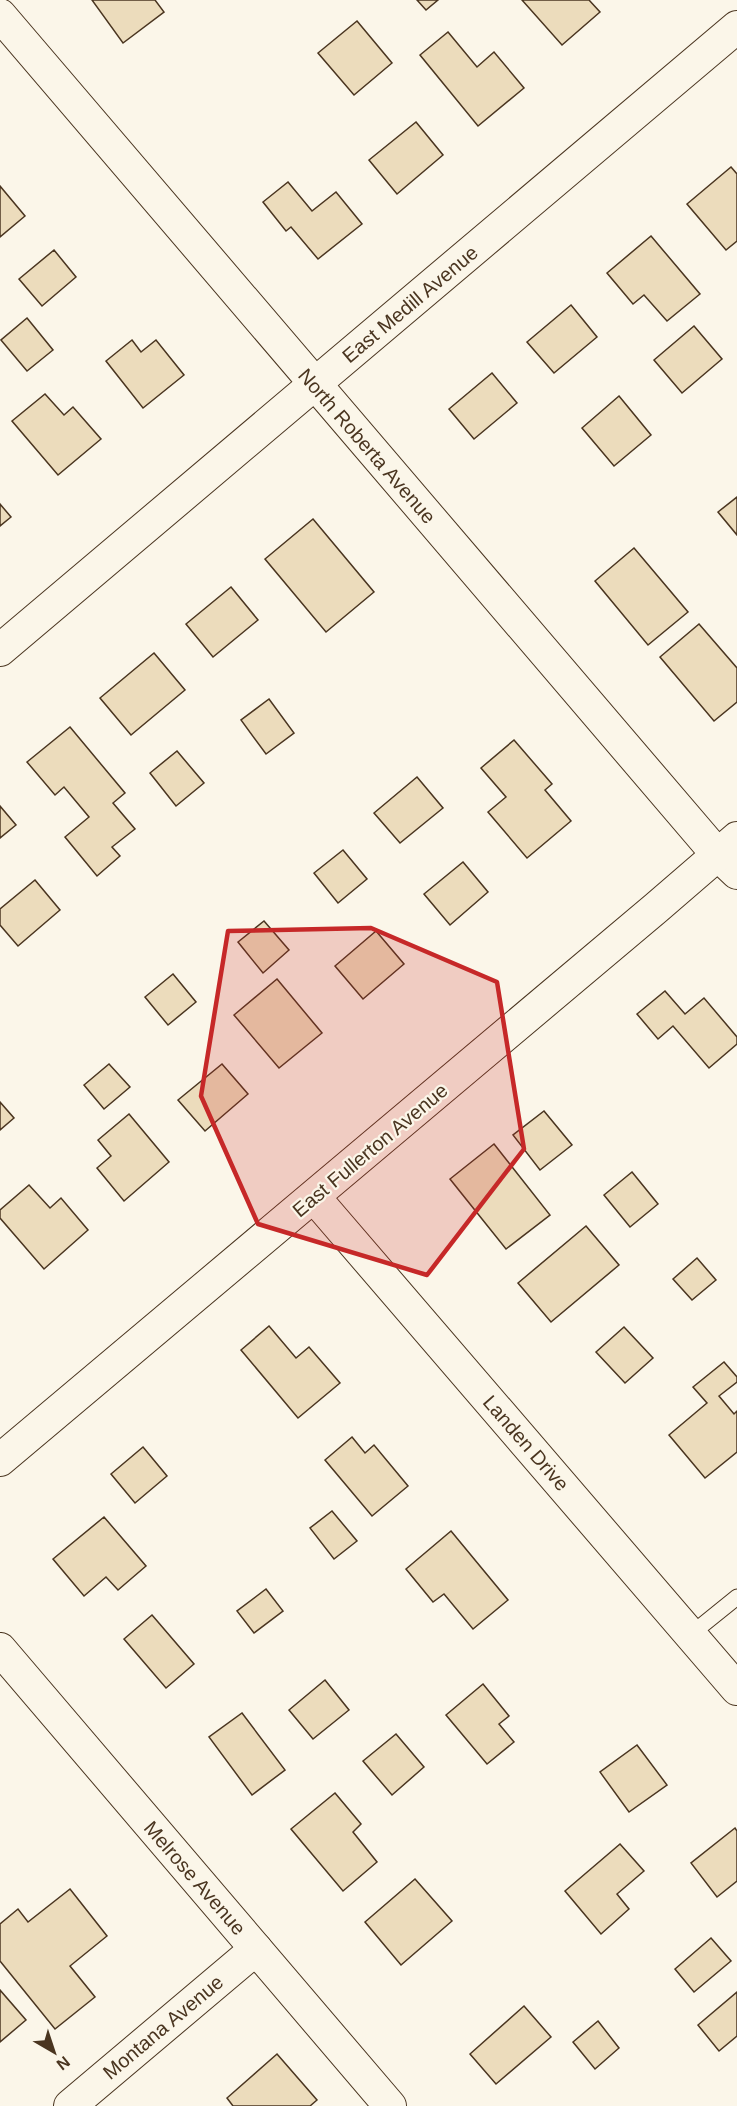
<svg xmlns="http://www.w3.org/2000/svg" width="737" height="2106" font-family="Arial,sans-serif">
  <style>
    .building { fill: #ecdcbc; stroke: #4a3520; stroke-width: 1.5 }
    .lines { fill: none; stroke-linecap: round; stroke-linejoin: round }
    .service-casing { stroke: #4a3520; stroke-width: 17 }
    .minor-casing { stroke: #4a3520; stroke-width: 34 }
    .service { stroke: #fbf6e9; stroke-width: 15 }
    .minor { stroke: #fbf6e9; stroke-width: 32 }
    .marked { fill: #c62828; fill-opacity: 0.2; stroke: #c62828; stroke-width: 4.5; stroke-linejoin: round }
    .labels { text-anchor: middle; stroke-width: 4.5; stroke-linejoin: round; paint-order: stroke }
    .street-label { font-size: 20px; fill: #4a3520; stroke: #fbf6e9 }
  </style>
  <rect width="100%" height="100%" fill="#fbf6e9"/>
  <g class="building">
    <path d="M92,0H155L164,12L123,43Z"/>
    <path d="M417,0H438L426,10Z"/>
    <path d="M522,0H589L600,12L562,45Z"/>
    <path d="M357,21L392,63L354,95L318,53Z"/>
    <path d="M448,32L477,67L494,52L524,88L478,126L420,55Z"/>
    <path d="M416,122L443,155L397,194L369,160Z"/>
    <path d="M731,167L737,174V241L726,250L687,204Z"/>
    <path d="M288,182L312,211L336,192L362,224L318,259L291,227L286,231L263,202Z"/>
    <path d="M0,186L25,216L0,237Z"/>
    <path d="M651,236L700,294L667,321L644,295L633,304L607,273Z"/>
    <path d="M54,250L76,277L42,306L19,279Z"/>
    <path d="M571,305L597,337L554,373L527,342Z"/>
    <path d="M27,318L53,350L27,371L1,340Z"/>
    <path d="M694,326L722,359L682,393L654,360Z"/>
    <path d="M132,340L141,352L156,340L184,375L143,408L106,361Z"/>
    <path d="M492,373L517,403L474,439L449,409Z"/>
    <path d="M45,394L64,415L73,407L101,439L58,475L12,421Z"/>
    <path d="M619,396L651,435L614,466L582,428Z"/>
    <path d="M737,497V535L718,512Z"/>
    <path d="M0,504L11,517L0,526Z"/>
    <path d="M313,519L374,592L326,632L265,559Z"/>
    <path d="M634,548L688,612L648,645L595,581Z"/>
    <path d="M231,587L258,620L213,657L186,624Z"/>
    <path d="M699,624L737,668V702L714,721L660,657Z"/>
    <path d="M154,653L185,690L131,735L100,698Z"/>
    <path d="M269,699L294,733L266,754L241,720Z"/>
    <path d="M70,727L125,793L113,803L135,829L112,847L120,856L97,876L65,837L89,817L64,787L55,795L27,762Z"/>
    <path d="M514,740L552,784L545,790L571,821L527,858L488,812L506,797L481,768Z"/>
    <path d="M177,751L204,783L176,806L150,773Z"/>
    <path d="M417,777L443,808L400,843L374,813Z"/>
    <path d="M0,806L16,825L0,838Z"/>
    <path d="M343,850L367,879L338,903L314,873Z"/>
    <path d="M463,862L488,892L450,925L424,894Z"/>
    <path d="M35,880L60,910L18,946L0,925V909Z"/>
    <path d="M264,921L289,950L263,973L238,942Z"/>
    <path d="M376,931L404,964L363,999L335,966Z"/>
    <path d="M173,974L196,1002L168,1025L145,997Z"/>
    <path d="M277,979L322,1033L279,1068L234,1015Z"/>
    <path d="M665,991L685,1014L704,998L737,1037V1044L709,1068L673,1026L658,1039L637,1014Z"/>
    <path d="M109,1064L130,1087L104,1109L84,1085Z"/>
    <path d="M222,1064L248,1094L205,1131L178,1100Z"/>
    <path d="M0,1102L14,1118L0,1130Z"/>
    <path d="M544,1111L572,1145L540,1170L513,1135Z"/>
    <path d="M129,1114L169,1162L124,1201L97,1168L111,1156L98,1140Z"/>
    <path d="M494,1144L550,1215L506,1249L450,1179Z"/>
    <path d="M632,1172L658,1204L630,1227L604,1195Z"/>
    <path d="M29,1185L50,1208L61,1198L88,1230L44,1269L0,1218V1210Z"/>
    <path d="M586,1226L619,1265L551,1322L518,1283Z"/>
    <path d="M697,1258L716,1280L692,1300L673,1279Z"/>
    <path d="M269,1326L296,1358L309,1347L340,1383L298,1418L241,1350Z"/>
    <path d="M624,1327L653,1358L625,1383L596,1352Z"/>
    <path d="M724,1362L737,1377V1382L719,1396L734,1414L737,1411V1452L705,1478L669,1435L707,1403L693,1387Z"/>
    <path d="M352,1437L365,1453L374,1445L408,1486L372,1516L325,1460Z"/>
    <path d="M143,1447L167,1476L135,1503L111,1474Z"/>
    <path d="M332,1511L357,1541L334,1559L310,1528Z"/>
    <path d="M104,1517L146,1566L118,1590L106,1577L84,1596L53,1559Z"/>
    <path d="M451,1531L508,1600L473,1629L444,1594L433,1602L406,1569Z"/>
    <path d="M266,1589L283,1611L254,1633L237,1611Z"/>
    <path d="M152,1615L194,1664L166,1688L124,1639Z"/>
    <path d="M325,1680L349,1710L313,1739L289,1710Z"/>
    <path d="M483,1684L509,1716L499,1724L514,1742L487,1764L446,1715Z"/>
    <path d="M242,1713L285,1770L252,1795L209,1737Z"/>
    <path d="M396,1734L424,1767L392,1795L363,1761Z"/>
    <path d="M637,1745L667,1785L629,1812L600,1772Z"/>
    <path d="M335,1793L361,1824L353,1832L377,1862L343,1891L291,1829Z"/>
    <path d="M735,1828L737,1831V1881L717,1897L691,1863Z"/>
    <path d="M620,1844L644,1871L617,1894L629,1909L601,1934L565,1891Z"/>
    <path d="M415,1879L452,1921L401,1965L365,1922Z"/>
    <path d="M70,1889L107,1936L70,1966L95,1997L55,2029L0,1961V1924L18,1909L28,1922Z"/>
    <path d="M711,1938L731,1961L694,1992L675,1969Z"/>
    <path d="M0,1990L26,2020L0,2042Z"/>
    <path d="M737,1992V2036L719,2051L698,2025Z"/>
    <path d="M524,2006L551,2037L496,2084L470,2054Z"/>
    <path d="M598,2021L619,2048L595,2069L573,2042Z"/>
    <path d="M277,2054L317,2100L310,2106H233L227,2098Z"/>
  </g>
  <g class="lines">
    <g class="service-casing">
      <path id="service" d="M690,1635L737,1597"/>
    </g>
    <g class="minor-casing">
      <g id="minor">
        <path d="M0,15L717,854L737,873"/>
        <path d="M0,650L737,27"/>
        <path d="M314,1197L737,1689"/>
        <path d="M0,1460L656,908L737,838"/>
        <path d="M0,1649L390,2106"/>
        <path d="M70,2106L256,1949"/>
      </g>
    </g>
    <use href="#service" class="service"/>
    <use href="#minor" class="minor"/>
  </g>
  <path class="marked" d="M371,928L497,982L524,1149L427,1275L258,1224L201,1096L228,931Z"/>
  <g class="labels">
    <g class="street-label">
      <text transform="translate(410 304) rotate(-40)" y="7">East Medill Avenue</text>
      <text transform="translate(367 446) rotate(49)" y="7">North Roberta Avenue</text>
      <text transform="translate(370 1150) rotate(-40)" y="7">East Fullerton Avenue</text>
      <text transform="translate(526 1443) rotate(49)" y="7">Landen Drive</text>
      <text transform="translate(195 1878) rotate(49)" y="7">Melrose Avenue</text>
      <text transform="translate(163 2027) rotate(-40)" y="7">Montana Avenue</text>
    </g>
  </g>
  <g transform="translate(54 2052) rotate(141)" stroke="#fbf6e9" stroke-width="4.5" paint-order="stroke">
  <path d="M0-4.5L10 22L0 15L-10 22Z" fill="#4a3520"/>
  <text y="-9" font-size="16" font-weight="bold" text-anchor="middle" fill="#4a3520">N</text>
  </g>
</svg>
